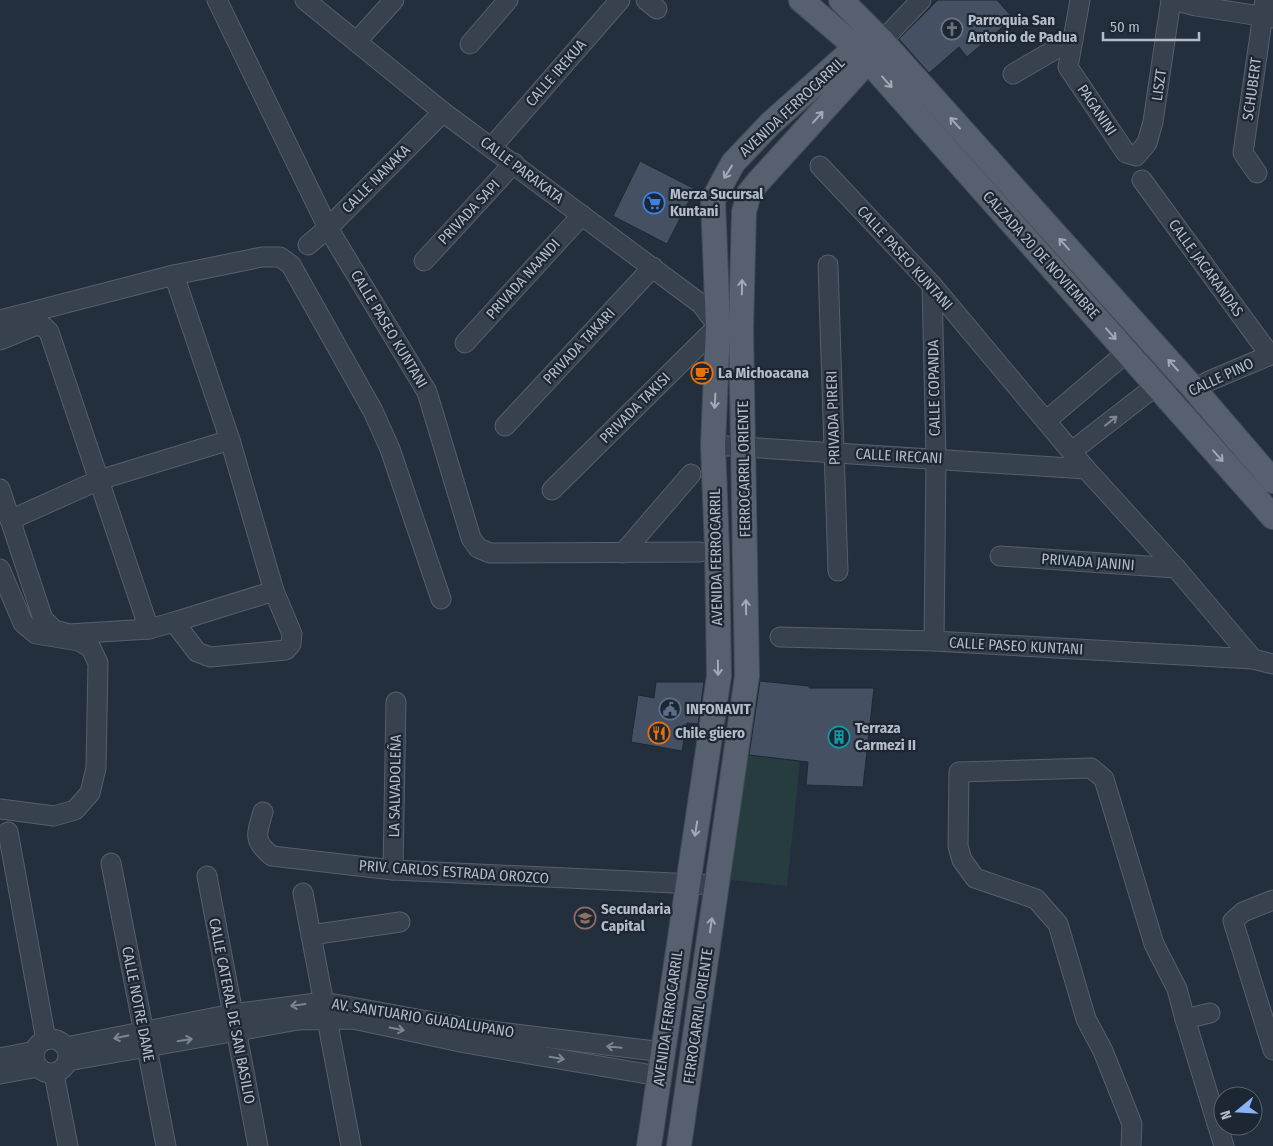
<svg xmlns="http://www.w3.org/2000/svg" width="1273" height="1146" font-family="'Fira Sans Condensed',sans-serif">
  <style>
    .green { fill: #263c3f }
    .building { fill: #455162; stroke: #1f2835 }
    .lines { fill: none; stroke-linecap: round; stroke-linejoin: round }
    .minor-casing { stroke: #565f6c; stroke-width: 21 }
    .major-casing { stroke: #414a57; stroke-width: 26 }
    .minor { stroke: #38414e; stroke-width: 19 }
    .major { stroke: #56606e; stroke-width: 24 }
    .oneway { stroke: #a1aab7 }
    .oneway2 { stroke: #7c8592 }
    .labels { text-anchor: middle; stroke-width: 4.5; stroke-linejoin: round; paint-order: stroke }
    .poi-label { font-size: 15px; font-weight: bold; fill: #b4bcc9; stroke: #1d2633; text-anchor: start }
    .street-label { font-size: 15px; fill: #b4bcc9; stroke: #1d2633 }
  </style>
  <rect width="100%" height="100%" fill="#242f3e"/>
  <path class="green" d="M739,754L800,761L787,886L721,879Z"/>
  <g class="building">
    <path d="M938,0H997L1013,18L967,57L959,47L929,73L899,39Z"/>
    <path d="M640,161L695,189L667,244L613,216Z"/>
    <path d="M760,681L809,686V688H874L863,787L806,785L808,762L749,755Z"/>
    <path d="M656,682H704L698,724L687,723L682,751L631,742L638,695L654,698Z"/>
  </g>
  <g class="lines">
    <g class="minor-casing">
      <g id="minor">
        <path d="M217,0L328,228L427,392L471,538L478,548L490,553L700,552"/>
        <path d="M305,0L443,112L701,304L718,326H722"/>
        <path d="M646,0L657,9"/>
        <path d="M1080,0L1068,67L1126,153L1136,156L1147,143L1153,122L1171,0"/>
        <path d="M1173,0L1196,6L1273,18"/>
        <path d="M357,41L394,0"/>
        <path d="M882,41L921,0"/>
        <path d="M470,44L508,0"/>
        <path d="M1013,74L1073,39"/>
        <path d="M492,147L620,0"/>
        <path d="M820,166L932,285L1086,469L1176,568L1253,659"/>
        <path d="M1257,173L1243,153L1265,0"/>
        <path d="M1142,180L1270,355"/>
        <path d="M308,245L328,228L443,112"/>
        <path d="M424,261L514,163"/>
        <path d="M828,265L838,571"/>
        <path d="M932,285L936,458L934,641"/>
        <path d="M0,320L174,275L262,257H280L291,265L373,411L390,449L441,599"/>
        <path d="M0,340L34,326H43L49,332L149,629"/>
        <path d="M465,343L582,215"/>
        <path d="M1170,403L1209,381L1273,354"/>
        <path d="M1047,420L1127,352"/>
        <path d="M505,426L653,267"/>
        <path d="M713,445L1086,469"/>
        <path d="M1072,451L1157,385"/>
        <path d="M0,489L43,619L54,630L69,634L149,629L174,622L197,652L210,657L286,650L291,644L292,634L274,591L230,440L174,275"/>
        <path d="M552,490L718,326"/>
        <path d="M10,520L99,480L230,440"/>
        <path d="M623,553L691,474"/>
        <path d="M1000,556L1176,568"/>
        <path d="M0,569L23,623L36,634L79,641L91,648L98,663L96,768L90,793L75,810L54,816L0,809"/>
        <path d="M174,622L274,591"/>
        <path d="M780,637L934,641L1253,659L1273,664"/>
        <path d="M263,812C257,834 252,840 272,856L393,870L717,885"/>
        <path d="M8,832L46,1040"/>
        <path d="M111,863L166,1146"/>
        <path d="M393,870L396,702"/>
        <path d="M207,876L258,1146"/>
        <path d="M303,893L351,1146"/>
        <path d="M1273,900L1243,912L1233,921L1273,1050"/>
        <path d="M311,935L400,922"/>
        <path d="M1185,1019L1210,1013"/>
        <circle cx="51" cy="1056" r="17"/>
        <path d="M66,1047L232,1014L324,1002L467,1028L663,1052"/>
        <path d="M0,1058L35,1051"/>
        <path d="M68,1061L298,1020L353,1019L465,1043L659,1076"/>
        <path d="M0,1074L38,1067"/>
        <path d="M54,1074L68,1146"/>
        <path d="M1131,1146L1132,1124L1103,1051L1086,1019L1058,924L1036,899L975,878L962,860L958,846L959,772L1091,768L1104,779L1154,944L1177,989L1185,1019L1224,1146"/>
      </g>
    </g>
    <g class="major-casing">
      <g id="major">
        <path d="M801,0L856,47L1273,517"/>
        <path d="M841,0L882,41L1194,389L1273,481"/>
        <path d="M649,1146L719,676L717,549L713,445L718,326L713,200L733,163L770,124L856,47L882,41"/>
        <path d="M679,1146L747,676L741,329L744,212L749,193L758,182L868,61L882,41"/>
      </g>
    </g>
    <use href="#minor" class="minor"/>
    <use href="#major" class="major"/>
  </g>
  <defs><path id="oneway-shaft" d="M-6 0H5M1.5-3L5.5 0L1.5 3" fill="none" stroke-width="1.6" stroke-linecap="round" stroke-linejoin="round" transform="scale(1.25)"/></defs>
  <g class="oneway">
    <use href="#oneway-shaft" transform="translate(887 82) rotate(48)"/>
    <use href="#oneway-shaft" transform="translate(818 117) rotate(-48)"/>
    <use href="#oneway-shaft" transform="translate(955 123) rotate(-132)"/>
    <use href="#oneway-shaft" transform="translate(728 172) rotate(122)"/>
    <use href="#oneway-shaft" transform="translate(1064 244) rotate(-132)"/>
    <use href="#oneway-shaft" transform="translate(742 287) rotate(-89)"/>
    <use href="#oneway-shaft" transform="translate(1111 334) rotate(48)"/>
    <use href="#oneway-shaft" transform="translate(1173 365) rotate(-132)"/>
    <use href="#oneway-shaft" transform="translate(715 401) rotate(93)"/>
    <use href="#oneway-shaft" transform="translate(1218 456) rotate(48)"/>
    <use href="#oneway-shaft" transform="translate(746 607) rotate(-91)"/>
    <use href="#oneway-shaft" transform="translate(718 668) rotate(89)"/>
    <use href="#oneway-shaft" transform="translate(696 829) rotate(99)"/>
    <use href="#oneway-shaft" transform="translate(711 925) rotate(-82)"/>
  </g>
  <g class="oneway2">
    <use href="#oneway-shaft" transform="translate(1111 421) rotate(-38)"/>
    <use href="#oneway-shaft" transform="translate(298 1005) rotate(172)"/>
    <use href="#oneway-shaft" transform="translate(397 1029) rotate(12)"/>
    <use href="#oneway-shaft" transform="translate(121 1037) rotate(169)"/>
    <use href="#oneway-shaft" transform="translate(185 1040) rotate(-10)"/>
    <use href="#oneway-shaft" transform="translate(614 1047) rotate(-174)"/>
    <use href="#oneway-shaft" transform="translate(557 1058) rotate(9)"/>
  </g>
  <defs>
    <g id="church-ring" transform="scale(1.125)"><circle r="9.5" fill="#1d2633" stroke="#6b7280" stroke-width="1.5"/><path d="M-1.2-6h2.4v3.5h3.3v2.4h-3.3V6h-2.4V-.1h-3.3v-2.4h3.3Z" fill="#6b7280"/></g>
    <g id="supermarket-ring" transform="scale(1.125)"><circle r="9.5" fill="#1d2633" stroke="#3f7fe0" stroke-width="1.5"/><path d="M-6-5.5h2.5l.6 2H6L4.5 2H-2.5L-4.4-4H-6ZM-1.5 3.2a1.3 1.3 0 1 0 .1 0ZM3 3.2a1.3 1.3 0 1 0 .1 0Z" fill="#3f7fe0"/></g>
    <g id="cafe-ring" transform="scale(1.125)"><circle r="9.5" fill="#1d2633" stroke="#e8710a" stroke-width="1.5"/><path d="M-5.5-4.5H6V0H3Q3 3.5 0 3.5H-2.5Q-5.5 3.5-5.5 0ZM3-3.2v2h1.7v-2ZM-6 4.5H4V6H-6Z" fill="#e8710a"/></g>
    <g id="civic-ring" transform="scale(1.125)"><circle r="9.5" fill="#1d2633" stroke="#5c6f8a" stroke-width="1.5"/><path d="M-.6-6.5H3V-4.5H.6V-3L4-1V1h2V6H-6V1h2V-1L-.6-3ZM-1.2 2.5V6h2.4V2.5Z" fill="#5c6f8a"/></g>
    <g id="restaurant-ring" transform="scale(1.125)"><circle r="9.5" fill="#1d2633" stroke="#e8710a" stroke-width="1.5"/><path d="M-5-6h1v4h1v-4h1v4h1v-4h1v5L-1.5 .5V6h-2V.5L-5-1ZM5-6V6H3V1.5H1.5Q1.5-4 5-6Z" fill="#e8710a"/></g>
    <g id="building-ring" transform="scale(1.125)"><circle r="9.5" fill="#1d2633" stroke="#0f9aa8" stroke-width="1.5"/><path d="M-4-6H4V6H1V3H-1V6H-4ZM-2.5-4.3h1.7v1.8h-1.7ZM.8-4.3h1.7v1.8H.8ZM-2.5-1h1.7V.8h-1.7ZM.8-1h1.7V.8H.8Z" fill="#0f9aa8"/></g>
    <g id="school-ring" transform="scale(1.125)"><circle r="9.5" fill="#1d2633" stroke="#8d6e63" stroke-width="1.5"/><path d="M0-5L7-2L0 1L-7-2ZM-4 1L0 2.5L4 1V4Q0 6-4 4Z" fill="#8d6e63"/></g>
  </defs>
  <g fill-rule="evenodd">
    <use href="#church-ring" x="952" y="29"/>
    <use href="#supermarket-ring" x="654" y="203"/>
    <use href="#cafe-ring" x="702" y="373"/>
    <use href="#civic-ring" x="670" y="709"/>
    <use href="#restaurant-ring" x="659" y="733"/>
    <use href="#building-ring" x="839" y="737"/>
    <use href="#school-ring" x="585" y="918"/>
  </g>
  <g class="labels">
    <g class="poi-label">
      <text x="968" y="25">Parroquia San<tspan x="968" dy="17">Antonio de Padua</tspan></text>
      <text x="670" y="199">Merza Sucursal<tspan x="670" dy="17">Kuntani</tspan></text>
      <text x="718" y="378">La Michoacana</text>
      <text x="686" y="714">INFONAVIT</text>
      <text x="855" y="733">Terraza<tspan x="855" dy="17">Carmezi II</tspan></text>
      <text x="675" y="738">Chile güero</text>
      <text x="601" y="914">Secundaria<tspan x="601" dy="17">Capital</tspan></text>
    </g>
    <g class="street-label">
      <text transform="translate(556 73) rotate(-49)" y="5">CALLE IREKUA</text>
      <text transform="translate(1159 85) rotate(-82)" y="5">LISZT</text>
      <text transform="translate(1252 89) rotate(-82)" y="5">SCHUBERT</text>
      <text transform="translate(792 107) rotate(-43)" y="5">AVENIDA FERROCARRIL</text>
      <text transform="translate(1097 110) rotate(56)" y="5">PAGANINI</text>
      <text transform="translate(522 170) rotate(37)" y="5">CALLE PARAKATA</text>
      <text transform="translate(376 179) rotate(-45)" y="5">CALLE NANAKA</text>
      <text transform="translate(469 212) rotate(-47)" y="5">PRIVADA SAPI</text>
      <text transform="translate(1041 255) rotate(48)" y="5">CALZADA 20 DE NOVIEMBRE</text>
      <text transform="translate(905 258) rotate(48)" y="5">CALLE PASEO KUNTANI</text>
      <text transform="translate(1206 268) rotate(54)" y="5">CALLE JACARANDAS</text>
      <text transform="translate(523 279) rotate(-48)" y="5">PRIVADA NAANDI</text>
      <text transform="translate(389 329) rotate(59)" y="5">CALLE PASEO KUNTANI</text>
      <text transform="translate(579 346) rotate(-47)" y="5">PRIVADA TAKARI</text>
      <text transform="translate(1221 377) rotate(-25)" y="5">CALLE PINO</text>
      <text transform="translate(934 388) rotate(-91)" y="5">CALLE COPANDA</text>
      <text transform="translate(635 408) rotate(-45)" y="5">PRIVADA TAKISI</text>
      <text transform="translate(833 418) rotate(-92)" y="5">PRIVADA PIRERI</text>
      <text transform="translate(899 456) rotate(3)" y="5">CALLE IRECANI</text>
      <text transform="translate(744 469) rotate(-91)" y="5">FERROCARRIL ORIENTE</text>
      <text transform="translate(716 557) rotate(-91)" y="5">AVENIDA FERROCARRIL</text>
      <text transform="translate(1088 562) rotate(4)" y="5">PRIVADA JANINI</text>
      <text transform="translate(1016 646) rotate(3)" y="5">CALLE PASEO KUNTANI</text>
      <text transform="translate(395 786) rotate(-89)" y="5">LA SALVADOLEÑA</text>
      <text transform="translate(454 872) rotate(4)" y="5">PRIV. CARLOS ESTRADA OROZCO</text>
      <text transform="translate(138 1004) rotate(79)" y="5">CALLE NOTRE DAME</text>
      <text transform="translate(232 1011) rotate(79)" y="5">CALLE CATERAL DE SAN BASILIO</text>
      <text transform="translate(698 1016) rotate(-82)" y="5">FERROCARRIL ORIENTE</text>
      <text transform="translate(423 1018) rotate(9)" y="5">AV. SANTUARIO GUADALUPANO</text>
      <text transform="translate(668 1018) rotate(-82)" y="5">AVENIDA FERROCARRIL</text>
    </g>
  </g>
  <g transform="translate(1238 1111) rotate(252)"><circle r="24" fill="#1d2633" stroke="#59626f"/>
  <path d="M0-4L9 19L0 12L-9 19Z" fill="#8ab4f8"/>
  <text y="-8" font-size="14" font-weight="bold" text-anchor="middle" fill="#b4bcc9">N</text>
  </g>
  <path d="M1103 32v8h96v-8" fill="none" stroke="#b4bcc9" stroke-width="2.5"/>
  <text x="1110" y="32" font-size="15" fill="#b4bcc9" stroke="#1d2633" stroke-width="4" paint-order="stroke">50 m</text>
</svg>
